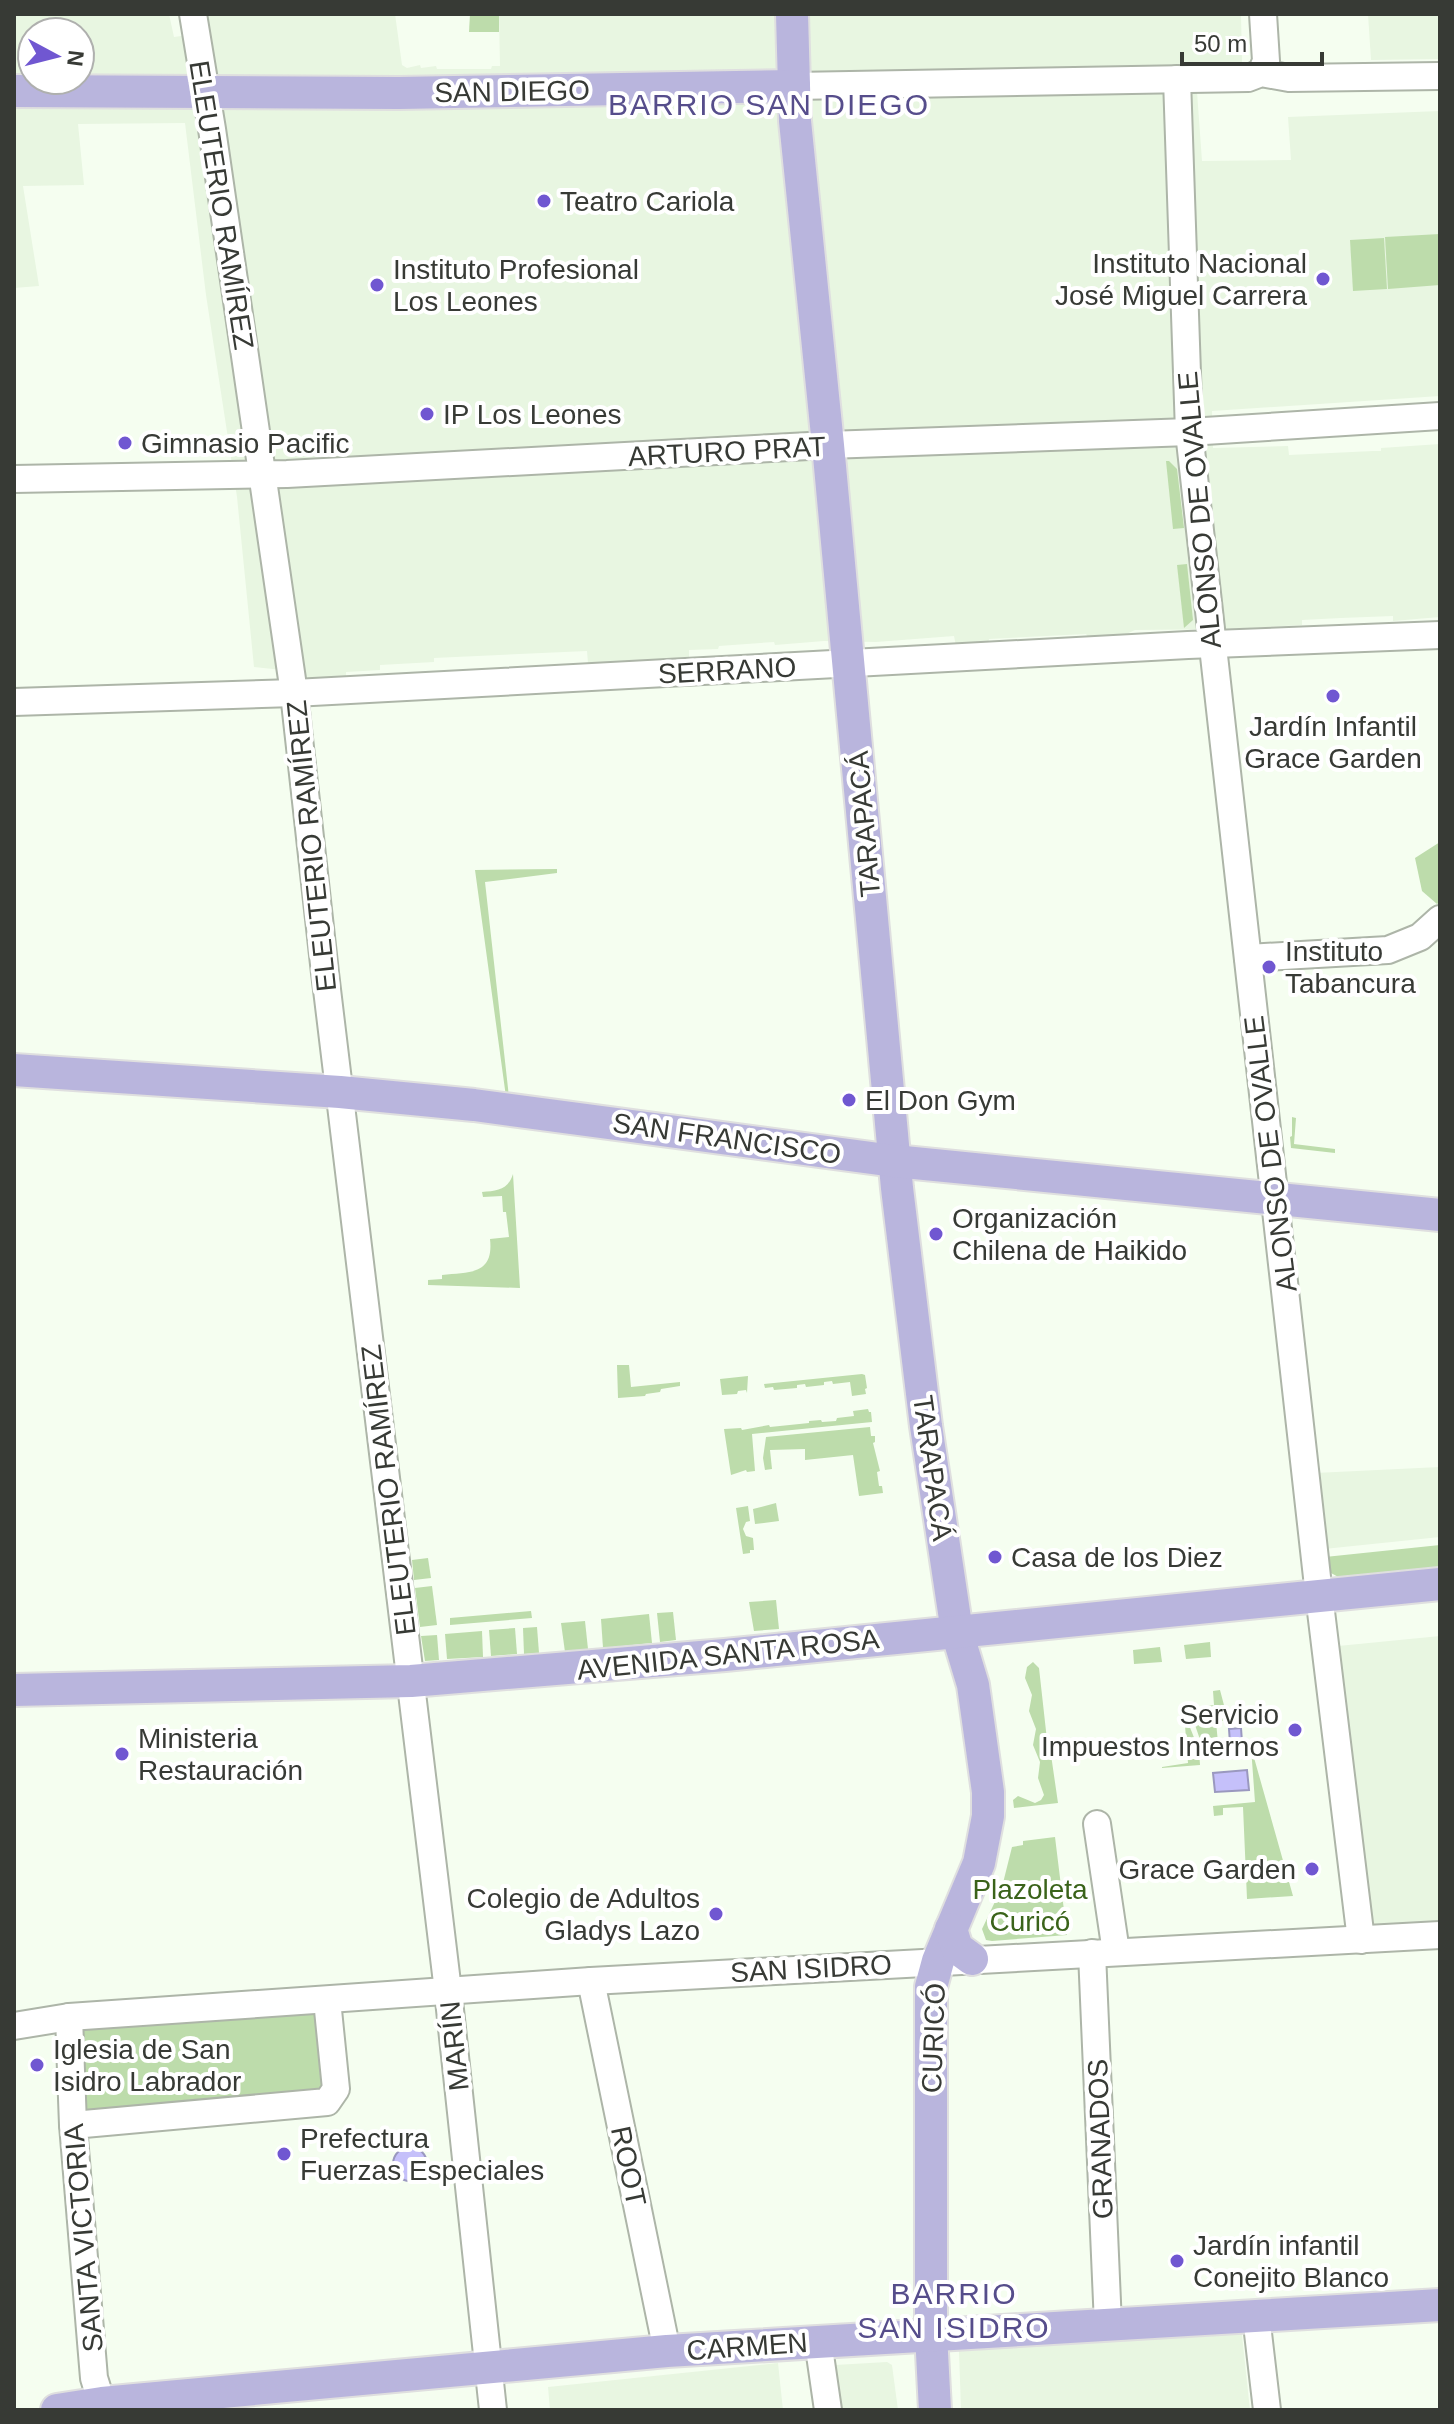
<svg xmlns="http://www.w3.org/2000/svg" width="1454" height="2424" font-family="Helvetica,sans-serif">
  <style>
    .built { fill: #e8f6e1; fill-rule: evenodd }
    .green { fill: #bddcab }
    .water { fill: #c5c0fa; stroke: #9a98bf; stroke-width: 2 }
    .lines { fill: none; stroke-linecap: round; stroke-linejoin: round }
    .minor-casing { stroke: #adb5a8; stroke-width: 30 }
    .major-casing { stroke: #dfdfdf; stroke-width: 36 }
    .minor { stroke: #fff; stroke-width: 26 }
    .major { stroke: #b9b5dd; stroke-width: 32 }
    .poi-dot { fill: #7057d1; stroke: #fff; stroke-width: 3 }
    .labels { text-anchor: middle; stroke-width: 8; stroke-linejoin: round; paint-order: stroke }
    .street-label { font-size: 28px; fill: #373a35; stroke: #fff }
    .poi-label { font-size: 28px; fill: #373a35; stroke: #fff; text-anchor: start }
    .park-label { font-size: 28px; fill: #3a631a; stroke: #fff }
    .neighbourhood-label { font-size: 30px; letter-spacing: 2px; fill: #564d8b; stroke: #fff }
  </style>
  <rect width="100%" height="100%" fill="#f5fef0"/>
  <g class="built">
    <path d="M72,14H169L174,37L203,33L200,14H351L352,16L395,14L402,65L407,68L420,65L421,68L436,66L437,69H491L492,66H500L499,14H1241L1242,62L1195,64L1202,161L1291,160L1288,117L1440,111V396L1212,411L1213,448L1288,446L1289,455L1373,451H1381V448L1440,444V617L1393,621V616L1341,618L1302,620V625L1231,629L1135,630L1096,648L1086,634L989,639L988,644L956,646L954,636L876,642L824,641L775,645L774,642L719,646L718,649L689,650V658L625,662L588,663L587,651L434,658V662L380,665V670L346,672V677L310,679L301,672L254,667L237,497L206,295L185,123L78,124L84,185L23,186L39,286L14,288V16ZM32,32H80V80H32Z"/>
    <path d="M1368,14H1440V59L1371,60Z"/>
    <path d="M1440,1467V1537L1324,1549L1315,1473Z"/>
    <path d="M1440,1636V1929L1365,1935L1328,1647Z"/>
    <path d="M1241,2326L1250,2410H961L959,2351Z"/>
    <path d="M887,2362L892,2365L898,2410H841L835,2365Z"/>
    <path d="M778,2363L783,2410H550L548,2387Z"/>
  </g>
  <g class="green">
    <path d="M470,14H499V32H469Z"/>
    <path d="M1440,234V285L1388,289L1385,237Z"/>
    <path d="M1384,238L1387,289L1353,291L1350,240Z"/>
    <path d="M1166,461H1169L1177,469L1184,528L1173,529Z"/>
    <path d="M1187,564L1193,620L1184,628L1177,565Z"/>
    <path d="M1440,842V902L1437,904L1422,891L1415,858Z"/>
    <path d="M557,869V873L485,882L509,1097H506L475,870Z"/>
    <path d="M1292,1117L1296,1118L1294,1144L1335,1149V1153L1291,1148L1290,1137L1292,1136Z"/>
    <path d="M513,1174L520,1288L428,1285V1280L442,1279V1275C470,1272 494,1275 490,1239L509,1237L506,1212H503L502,1196L483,1197L482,1192C497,1191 508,1190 513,1174Z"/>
    <path d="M617,1365H629L631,1387L680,1382V1386L661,1389L660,1392L646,1394L645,1396L618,1398Z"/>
    <path d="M862,1374L865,1375L867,1388L865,1389L866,1394L852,1396L850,1382L833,1384L832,1381L824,1382V1385L806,1387L805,1384L797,1385V1388L774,1390L773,1387L765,1388L764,1384Z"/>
    <path d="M748,1376L747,1393L746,1390L738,1391L737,1394L722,1395L720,1379Z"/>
    <path d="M868,1409L869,1412H871L872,1422L752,1434L755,1471L747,1472L746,1470L731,1475L724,1429L741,1428L742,1430L769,1425L770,1427L809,1423V1421L821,1420L822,1422L836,1421L837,1418L854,1416L853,1411Z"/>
    <path d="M870,1427L871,1436H875V1442L873,1443L880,1471L877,1472L879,1486H882L883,1493L859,1496L853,1455L805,1460V1449L770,1450L772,1469L765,1470L763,1458L766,1437Z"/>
    <path d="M776,1503L779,1521L755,1524L753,1509Z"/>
    <path d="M748,1506L750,1521L746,1522L743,1529L746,1536L753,1538L754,1550H750V1553L743,1554L736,1508Z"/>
    <path d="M1440,1545V1569L1342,1579L1331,1573L1325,1557Z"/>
    <path d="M428,1558L431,1578L414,1580L412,1560Z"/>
    <path d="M432,1586L437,1625L420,1627L415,1588Z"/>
    <path d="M776,1600L779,1629L754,1631L749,1602Z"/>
    <path d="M531,1611L532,1618L450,1625V1618Z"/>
    <path d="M673,1612L676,1640L660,1642L657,1613Z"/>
    <path d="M649,1614L652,1643L603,1648L601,1619Z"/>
    <path d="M585,1621L588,1649L565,1652L561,1623Z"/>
    <path d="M537,1627L539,1653L524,1654L523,1628Z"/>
    <path d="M515,1628L517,1654L491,1656L489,1630Z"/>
    <path d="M482,1631L483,1657L447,1659L445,1634Z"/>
    <path d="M437,1635L439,1660L425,1661L421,1636Z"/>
    <path d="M1210,1642L1211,1657L1186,1659L1184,1645Z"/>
    <path d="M1160,1647L1162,1662L1134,1664L1133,1650Z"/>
    <path d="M1033,1662L1039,1668L1047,1740L1049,1741L1058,1803L1014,1808L1013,1800L1018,1796L1035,1803L1041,1800L1044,1795L1038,1778L1040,1762L1033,1745L1036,1729L1029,1711L1032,1695L1025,1678L1027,1667Z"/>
    <path d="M1220,1690L1225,1709L1180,1719L1179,1710L1214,1705L1213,1691Z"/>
    <path d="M1216,1714L1227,1715L1228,1720L1216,1722L1219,1753L1205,1754L1195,1725Z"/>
    <path d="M1189,1725L1199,1750L1200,1765L1162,1768V1767L1188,1763L1185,1726Z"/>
    <path d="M1251,1747L1293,1896L1247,1899L1243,1807L1223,1808V1815L1214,1816L1213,1806L1255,1802Z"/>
    <path d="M1055,1837L1067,1935L992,1941L986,1940L982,1929L1002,1887L1012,1847L1023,1845V1841Z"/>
    <path d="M322,2008L330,2091L86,2116L79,2029Z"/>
  </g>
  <g class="water">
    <path d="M1241,1728L1243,1756L1231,1757L1229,1729Z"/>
    <path d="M1247,1770L1249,1790L1215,1792L1213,1773Z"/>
    <circle cx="410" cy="2164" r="17"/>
  </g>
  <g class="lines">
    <g class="minor-casing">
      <g id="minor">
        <path d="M193,14L212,129L294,693L325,973L448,1991L493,2410"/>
        <path d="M1261,73L1266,61L1263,14"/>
        <path d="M1177,79L1189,432L1319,1595L1361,1940"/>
        <path d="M794,86L1248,78L1261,73L1289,78L1440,76"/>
        <path d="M14,479L287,474L828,445L1189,432L1440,416"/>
        <path d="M14,702L294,693L1188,645L1440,635"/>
        <path d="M1248,958L1388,950L1420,937L1440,919"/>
        <path d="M1097,1824L1116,1952"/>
        <path d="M1092,1953L1108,2325"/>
        <path d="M591,1981L667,2351"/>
        <path d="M69,2017L73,2125L94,2378L104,2410"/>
        <path d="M14,2026L69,2017L591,1981L1440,1935"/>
        <path d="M73,2125L327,2102L336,2089L327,2000"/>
        <path d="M1256,2316L1267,2410"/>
        <path d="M818,2341L828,2410"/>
      </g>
    </g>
    <g class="major-casing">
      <g id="major">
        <path d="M792,14L795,121L828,445L897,1188L926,1426L957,1632L973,1685L988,1792V1816L979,1863L938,1961L931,1987V2334L935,2410"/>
        <path d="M14,91L399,93L794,86"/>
        <path d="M14,1070L340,1092L474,1105L894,1161L1440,1215"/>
        <path d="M14,1690L411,1681L725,1655L1440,1584"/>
        <path d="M951,1929L957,1948L972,1959"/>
        <path d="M57,2410L102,2403L667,2351L1440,2305"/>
      </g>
    </g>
    <use href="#minor" class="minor"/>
    <use href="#major" class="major"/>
  </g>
  <g class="poi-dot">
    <circle cx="544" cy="201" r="8"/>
    <circle cx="1323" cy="279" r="8"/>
    <circle cx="377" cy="285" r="8"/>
    <circle cx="427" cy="414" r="8"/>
    <circle cx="125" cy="443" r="8"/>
    <circle cx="1333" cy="696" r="8"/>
    <circle cx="1269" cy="967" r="8"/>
    <circle cx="849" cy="1100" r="8"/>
    <circle cx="936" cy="1234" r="8"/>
    <circle cx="995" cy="1557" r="8"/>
    <circle cx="1295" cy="1730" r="8"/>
    <circle cx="122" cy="1754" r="8"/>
    <circle cx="1312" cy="1869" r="8"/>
    <circle cx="716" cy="1914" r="8"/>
    <circle cx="37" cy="2065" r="8"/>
    <circle cx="284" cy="2154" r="8"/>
    <circle cx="1177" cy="2261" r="8"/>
  </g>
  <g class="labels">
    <g class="street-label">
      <text transform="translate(512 91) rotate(-1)" y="10">SAN DIEGO</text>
      <text transform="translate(222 205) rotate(81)" y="10">ELEUTERIO RAMÍREZ</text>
      <text transform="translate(727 451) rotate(-3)" y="10">ARTURO PRAT</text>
      <text transform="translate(1199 510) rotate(-95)" y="10">ALONSO DE OVALLE</text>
      <text transform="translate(727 670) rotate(-3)" y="10">SERRANO</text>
      <text transform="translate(864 824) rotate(-95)" y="10">TARAPACÁ</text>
      <text transform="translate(311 846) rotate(-96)" y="10">ELEUTERIO RAMÍREZ</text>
      <text transform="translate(727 1138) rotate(8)" y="10">SAN FRANCISCO</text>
      <text transform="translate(1270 1154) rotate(-97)" y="10">ALONSO DE OVALLE</text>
      <text transform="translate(933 1468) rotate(82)" y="10">TARAPACÁ</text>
      <text transform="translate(388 1490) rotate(-97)" y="10">ELEUTERIO RAMÍREZ</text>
      <text transform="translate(728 1654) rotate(-6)" y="10">AVENIDA SANTA ROSA</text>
      <text transform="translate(811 1968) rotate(-3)" y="10">SAN ISIDRO</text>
      <text transform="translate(933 2038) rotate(-88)" y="10">CURICÓ</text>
      <text transform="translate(454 2046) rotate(-96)" y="10">MARÍN</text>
      <text transform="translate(1100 2139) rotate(-92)" y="10">GRANADOS</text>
      <text transform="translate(629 2166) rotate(78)" y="10">ROOT</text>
      <text transform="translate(83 2238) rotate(-95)" y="10">SANTA VICTORIA</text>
      <text transform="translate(747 2346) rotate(-4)" y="10">CARMEN</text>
    </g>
    <g class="poi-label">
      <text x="560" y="211">Teatro Cariola</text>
      <text x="1307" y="273" text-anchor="end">Instituto Nacional<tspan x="1307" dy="32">José Miguel Carrera</tspan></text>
      <text x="393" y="279">Instituto Profesional<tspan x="393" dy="32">Los Leones</tspan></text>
      <text x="443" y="424">IP Los Leones</text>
      <text x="141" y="453">Gimnasio Pacific</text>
      <text x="1333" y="736" text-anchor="middle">Jardín Infantil<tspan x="1333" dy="32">Grace Garden</tspan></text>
      <text x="1285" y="961">Instituto<tspan x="1285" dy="32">Tabancura</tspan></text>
      <text x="865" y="1110">El Don Gym</text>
      <text x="952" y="1228">Organización<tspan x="952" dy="32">Chilena de Haikido</tspan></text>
      <text x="1011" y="1567">Casa de los Diez</text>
      <text x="1279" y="1724" text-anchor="end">Servicio<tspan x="1279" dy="32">Impuestos Internos</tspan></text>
      <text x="138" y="1748">Ministeria<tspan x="138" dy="32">Restauración</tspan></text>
      <text x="1296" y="1879" text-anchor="end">Grace Garden</text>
      <text x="700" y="1908" text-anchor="end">Colegio de Adultos<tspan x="700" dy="32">Gladys Lazo</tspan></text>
      <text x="53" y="2059">Iglesia de San<tspan x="53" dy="32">Isidro Labrador</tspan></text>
      <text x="300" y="2148">Prefectura<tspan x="300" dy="32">Fuerzas Especiales</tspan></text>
      <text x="1193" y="2255">Jardín infantil<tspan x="1193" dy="32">Conejito Blanco</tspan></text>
    </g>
    <g class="park-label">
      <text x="1030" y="1899">Plazoleta<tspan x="1030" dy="32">Curicó</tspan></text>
    </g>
    <g class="neighbourhood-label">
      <text x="769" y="115">BARRIO SAN DIEGO</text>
      <text x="954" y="2304">BARRIO<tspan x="954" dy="34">SAN ISIDRO</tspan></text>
    </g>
  </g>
  <rect width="1454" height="2424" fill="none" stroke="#373a35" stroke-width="32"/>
  <g transform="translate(56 56) rotate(97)"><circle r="38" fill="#ffffff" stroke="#afb0ae" stroke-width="2"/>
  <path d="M0-6L14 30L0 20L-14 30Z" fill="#7057d1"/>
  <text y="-12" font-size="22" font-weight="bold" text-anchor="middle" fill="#373a35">N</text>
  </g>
  <path d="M1182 52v12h140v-12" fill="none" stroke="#373a35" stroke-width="4"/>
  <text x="1194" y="52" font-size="24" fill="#373a35" stroke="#ffffff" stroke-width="6" paint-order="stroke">50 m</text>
</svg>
